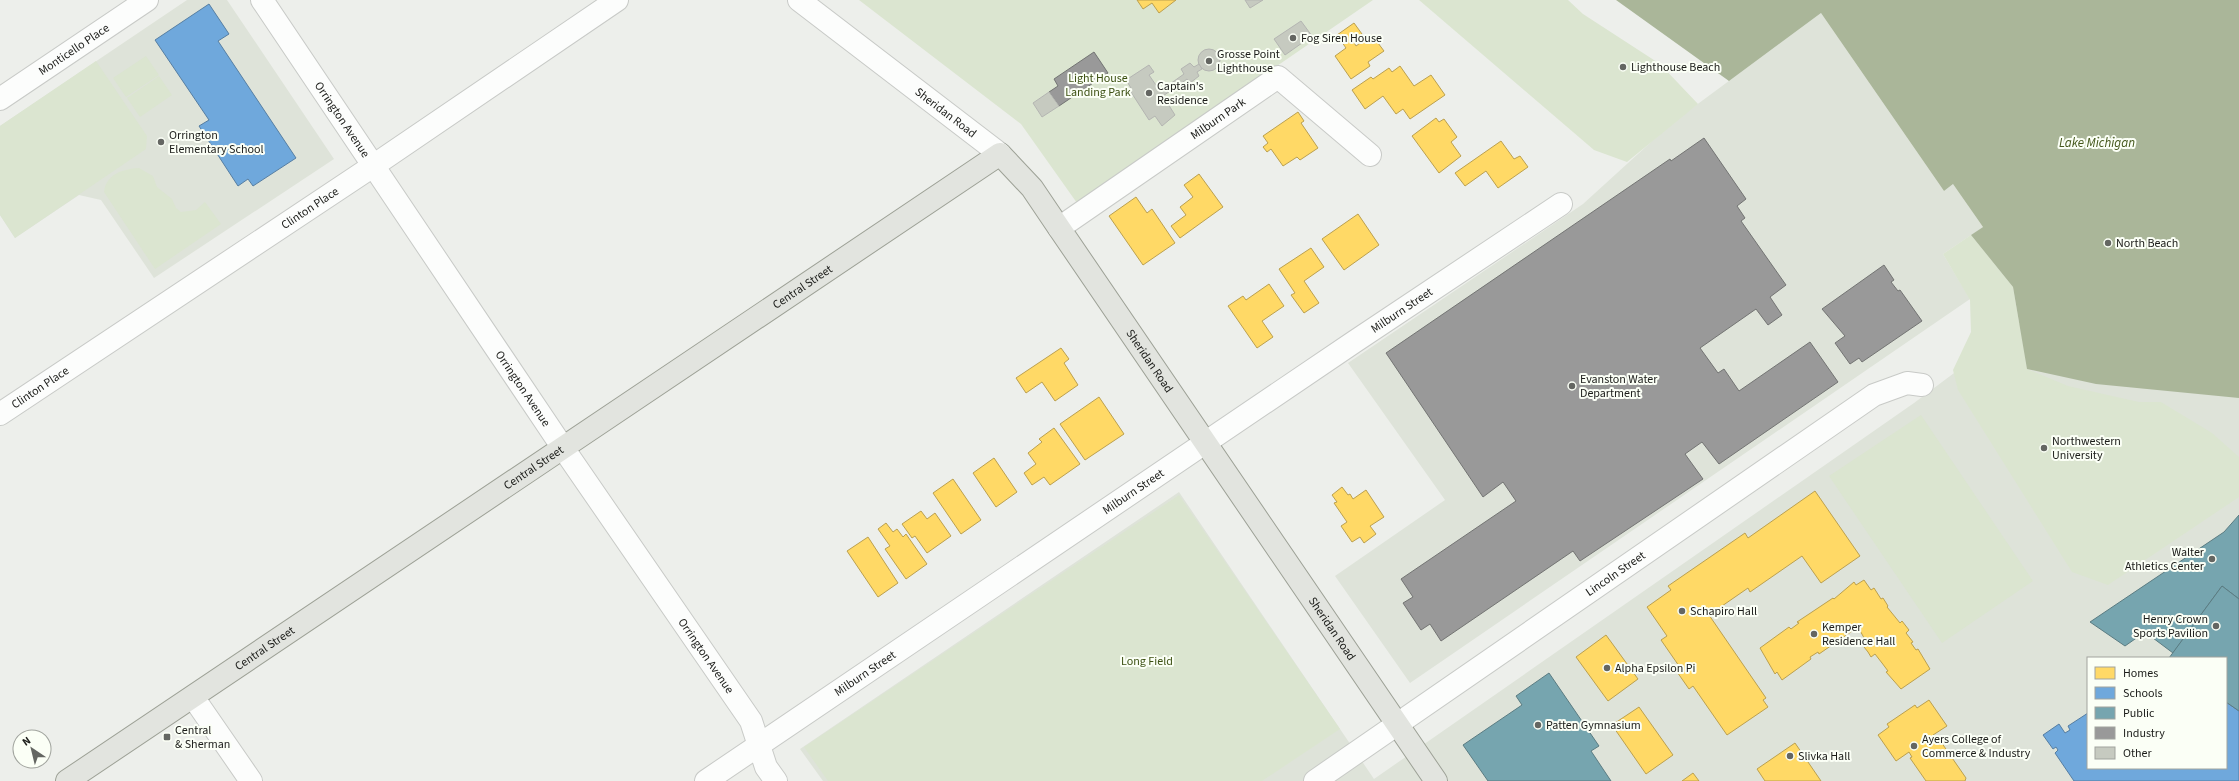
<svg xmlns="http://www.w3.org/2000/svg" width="2239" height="781" font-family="'Source Sans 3',sans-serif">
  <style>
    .built { fill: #dee3d9; fill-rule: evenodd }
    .green { fill: #dbe5d0 }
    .water { fill: #aab699 }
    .homes { fill: #ffd966; stroke: #bba04f }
    .schools { fill: #6fa8dc; stroke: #567ea2 }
    .public { fill: #76a5af; stroke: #5b7c82 }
    .industry { fill: #999; stroke: #737473 }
    .building { fill: #c6cac0; stroke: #b4b5b2 }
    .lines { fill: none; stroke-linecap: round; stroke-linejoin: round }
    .minor-casing { stroke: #c8cac7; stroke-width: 24 }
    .major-casing { stroke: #9da196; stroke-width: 24 }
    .minor { stroke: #fcfdfc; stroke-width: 22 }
    .major { stroke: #e2e4df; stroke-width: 22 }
    .poi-dot { fill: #646662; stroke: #fbfff6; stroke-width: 1.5 }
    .labels { text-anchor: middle; stroke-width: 4; stroke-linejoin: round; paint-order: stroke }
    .poi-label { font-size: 12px; fill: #1b1c19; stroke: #fbfff6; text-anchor: start }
    .street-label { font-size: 12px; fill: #1b1c19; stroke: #fbfff6 }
    .park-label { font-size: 12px; fill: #3c5012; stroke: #fbfff6 }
    .water-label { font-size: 13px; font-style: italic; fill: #44581b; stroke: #fbfff6 }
  </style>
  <rect width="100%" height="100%" fill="#edefeb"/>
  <g class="built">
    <path d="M187,0H227L334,159L154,278L101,200L79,195L15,238L0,215V126Z"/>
    <path d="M1821,13L1944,191L1953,184L1983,227L1943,254L1970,299L1410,683L1335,576L1445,500L1348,363L1583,204L1672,123Z"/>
    <path d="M2227,169L2239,173V781H823L800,749L1179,492L1374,779L1914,403ZM2088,658H2226V768H2088Z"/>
  </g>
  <g class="green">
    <path d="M859,0H1373L1077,203L1021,124Z"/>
    <path d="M1419,0H1568L1583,14L1660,64L1698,104L1627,162L1594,150Z"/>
    <path d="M146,56L159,75L126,97L113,78Z"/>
    <path d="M96,61L147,136L146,149L15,238L0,215V126Z"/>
    <path d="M159,76L172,95L140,117L127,98Z"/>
    <path d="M139,168L153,176L157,187L172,199L176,208L181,212L196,210L205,202L221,224L155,269L104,192C106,174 123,169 139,168Z"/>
    <path d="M1971,235L2013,287L2027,369L2068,386L2139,402H2161L2212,433L2239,457V497L2108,585L2072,572L1958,390L1953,370L1971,332L1970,300L1943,254Z"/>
    <path d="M1921,415L2033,581L1942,643L1829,476Z"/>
    <path d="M1179,495L1340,729L1262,781H828L804,747Z"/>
  </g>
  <path class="water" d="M1616,0H2239V398L2096,384L2027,369L2013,287L1971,235L1983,227L1953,184L1944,191L1821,13L1729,81Z"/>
  <g class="homes">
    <path d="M1137,0H1176L1159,13L1152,3L1143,9Z"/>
    <path d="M1354,23L1362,34L1353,41L1356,46L1372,35L1384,51L1368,62L1370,66L1351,79L1335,56L1346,48L1337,35Z"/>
    <path d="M1400,66L1414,86L1431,75L1445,95L1410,119L1403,109L1396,114L1383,96L1365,109L1352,90L1371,77L1373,79L1389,68L1392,72Z"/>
    <path d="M1298,112L1304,121L1301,123L1318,148L1300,160L1297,157L1283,166L1271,149L1267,152L1263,147L1268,143L1263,136Z"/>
    <path d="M1436,118L1439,122L1444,119L1457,137L1451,142L1461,156L1439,173L1412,136Z"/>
    <path d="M1501,141L1514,159L1520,156L1528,167L1498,188L1486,171L1465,186L1455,173Z"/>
    <path d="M1199,174L1223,207L1180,238L1171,226L1186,215L1180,207L1193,197L1184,185Z"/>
    <path d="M1136,197L1147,213L1152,209L1175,243L1143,265L1109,216Z"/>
    <path d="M1358,214L1379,245L1344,270L1322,239Z"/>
    <path d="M1311,248L1324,267L1304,281L1319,303L1304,313L1291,295L1295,293L1279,269Z"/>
    <path d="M1269,284L1284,306L1262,321L1273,337L1257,348L1228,306L1243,296L1246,300Z"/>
    <path d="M1061,348L1069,359L1064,363L1078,385L1055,401L1042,382L1026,393L1016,378Z"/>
    <path d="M1099,397L1124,434L1085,460L1060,424Z"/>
    <path d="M1054,428L1080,464L1050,485L1044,477L1032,485L1024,473L1036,464L1028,453L1042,442L1039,439Z"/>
    <path d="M994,458L1017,492L996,507L973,473Z"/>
    <path d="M953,479L981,520L961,534L933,493Z"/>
    <path d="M1342,487L1348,495L1350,494L1353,499L1366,490L1384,517L1370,526L1376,534L1364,543L1360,537L1352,542L1341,526L1347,522L1334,503L1337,502L1332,495Z"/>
    <path d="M1815,491L1860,556L1821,583L1802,556L1750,592L1748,588L1709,615L1766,698L1763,700L1768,707L1727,735L1693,686L1689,689L1675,669L1679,666L1661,640L1667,636L1647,607L1671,590L1668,586L1745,533L1748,538Z"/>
    <path d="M921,511L927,519L935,513L951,536L927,553L915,536L912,538L902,524Z"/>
    <path d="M886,523L893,532L897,529L903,537L906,534L927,564L906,579L885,549L890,546L878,529Z"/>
    <path d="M868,537L898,583L878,597L847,551Z"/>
    <path d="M1864,580L1871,590L1874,588L1881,599L1883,598L1888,606L1887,607L1900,623L1902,621L1909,630L1906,633L1913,642L1911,643L1916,650L1918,649L1930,669L1901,689L1886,672L1888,671L1882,663L1875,654L1871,657L1868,652L1864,647L1868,645L1858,627L1819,654L1818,652L1810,657L1811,659L1782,680L1777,672L1775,674L1760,648L1789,627L1791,629L1799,623L1797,622L1833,598L1834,599L1854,582L1856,585Z"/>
    <path d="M1606,635L1638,679L1608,701L1576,657Z"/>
    <path d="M1929,700L1947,726L1933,735L1937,740L1939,739L1966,778L1965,781H1926L1910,758L1912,757L1909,752L1896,761L1878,735L1889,727L1887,724L1915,705L1917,708Z"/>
    <path d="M1639,707L1673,755L1646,774L1612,725Z"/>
    <path d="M1795,743L1821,781H1765L1757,769Z"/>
    <path d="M1693,773L1699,781H1682Z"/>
  </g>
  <g class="schools">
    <path d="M209,4L229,34L218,41L296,158L253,186L248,179L238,186L199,126L209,120L155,40Z"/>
    <path d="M2226,702L2239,711V781H2074L2055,753L2058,750L2056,747L2053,749L2043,735L2059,724L2065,733L2070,730L2068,726L2088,713V768H2226Z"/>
  </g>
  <g class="public">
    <path d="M2239,515V599L2222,586L2173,653L2145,632L2125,646L2090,622L2224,532Z"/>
    <path d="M2222,586L2239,599V711L2226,702V658H2169Z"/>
    <path d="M1549,673L1599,746L1591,751L1611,781H1488L1463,745L1522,705L1516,696Z"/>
  </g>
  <g class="industry">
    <path d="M1094,52L1108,73L1059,106L1049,92L1058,86L1054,79Z"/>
    <path d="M1704,138L1746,199L1737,206L1745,218L1741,221L1786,285L1770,297L1782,315L1768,325L1756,309L1700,348L1718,373L1724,369L1739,391L1810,342L1838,382L1719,464L1702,442L1685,454L1703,479L1580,561L1573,551L1441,641L1430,624L1421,630L1403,603L1413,597L1401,579L1516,501L1503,482L1483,497L1386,353L1670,159L1671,161Z"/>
    <path d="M1884,265L1894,280L1891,282L1898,291L1900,290L1922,321L1862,362L1859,358L1850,364L1835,343L1845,336L1822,309Z"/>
  </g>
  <g class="building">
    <path d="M1245,0H1263L1250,8Z"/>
    <path d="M1301,21L1312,36L1285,55L1274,39Z"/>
    <circle cx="1209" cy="60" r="11"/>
    <path d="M1190,63L1194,67L1199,64L1202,69L1197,72L1199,76L1190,83L1187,79L1163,96L1175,115L1162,126L1155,116L1149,120L1129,89L1131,88L1126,80L1149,65L1154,72L1149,75L1160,91L1184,74L1181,69Z"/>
    <path d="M1049,92L1059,106L1042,117L1033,103Z"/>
  </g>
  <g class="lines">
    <g class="minor-casing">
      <g id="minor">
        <path id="s1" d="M262,0L563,448L751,721L766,767L776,781"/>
        <path id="s2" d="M799,0L1000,154"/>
        <path id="s3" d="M0,99L147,0"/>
        <path id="s4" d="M1059,228L1278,77L1370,155"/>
        <path id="s5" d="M0,414L373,166L617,0"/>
        <path d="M193,697L251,781"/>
        <path id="s6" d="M706,781L1354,342L1561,204"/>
        <path id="s7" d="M1315,781L1874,395L1907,383L1922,385"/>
      </g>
    </g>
    <g class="major-casing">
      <g id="major">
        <path id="s8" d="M67,781L1000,154L1032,188L1059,228L1436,781"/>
      </g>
    </g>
    <use href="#minor" class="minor"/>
    <use href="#major" class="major"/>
  </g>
  <g class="poi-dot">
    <circle cx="1293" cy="38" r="4"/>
    <circle cx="1209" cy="61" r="4"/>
    <circle cx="1623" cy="67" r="4"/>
    <circle cx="1149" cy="93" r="4"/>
    <circle cx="161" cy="142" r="4"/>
    <circle cx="2108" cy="243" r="4"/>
    <circle cx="1572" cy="386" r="4"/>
    <circle cx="2044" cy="448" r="4"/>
    <circle cx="2212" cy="559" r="4"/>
    <circle cx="1682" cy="611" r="4"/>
    <circle cx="2216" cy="626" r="4"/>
    <circle cx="1814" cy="634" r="4"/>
    <circle cx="1607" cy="668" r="4"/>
    <circle cx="1538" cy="725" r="4"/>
    <rect x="163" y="733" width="8" height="8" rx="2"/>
    <circle cx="1914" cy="746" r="4"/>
    <circle cx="1790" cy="756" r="4"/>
  </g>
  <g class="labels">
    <g class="poi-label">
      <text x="1301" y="42">Fog Siren House</text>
      <text x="1217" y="58">Grosse Point<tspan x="1217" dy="14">Lighthouse</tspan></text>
      <text x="1631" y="71">Lighthouse Beach</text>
      <text x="1157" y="90">Captain's<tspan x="1157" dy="14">Residence</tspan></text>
      <text x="169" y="139">Orrington<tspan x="169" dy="14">Elementary School</tspan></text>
      <text x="2116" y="247">North Beach</text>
      <text x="1580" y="383">Evanston Water<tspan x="1580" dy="14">Department</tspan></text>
      <text x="2052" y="445">Northwestern<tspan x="2052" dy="14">University</tspan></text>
      <text x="2204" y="556" text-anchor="end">Walter<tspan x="2204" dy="14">Athletics Center</tspan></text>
      <text x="1690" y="615">Schapiro Hall</text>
      <text x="2208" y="623" text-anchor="end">Henry Crown<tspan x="2208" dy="14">Sports Pavilion</tspan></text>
      <text x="1822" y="631">Kemper<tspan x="1822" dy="14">Residence Hall</tspan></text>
      <text x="1615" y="672">Alpha Epsilon Pi</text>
      <text x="1546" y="729">Patten Gymnasium</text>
      <text x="175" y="734">Central<tspan x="175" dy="14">&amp; Sherman</tspan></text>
      <text x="1922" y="743">Ayers College of<tspan x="1922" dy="14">Commerce &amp; Industry</tspan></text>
      <text x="1798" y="760">Slivka Hall</text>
    </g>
    <g class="street-label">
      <text dy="4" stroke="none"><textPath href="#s3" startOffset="89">Monticello Place</textPath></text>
      <text dy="4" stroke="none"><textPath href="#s2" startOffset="185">Sheridan Road</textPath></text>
      <text dy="4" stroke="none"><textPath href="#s4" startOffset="193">Milburn Park</textPath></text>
      <text dy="4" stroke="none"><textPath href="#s1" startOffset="144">Orrington Avenue</textPath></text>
      <text dy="4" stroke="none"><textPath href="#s5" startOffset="372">Clinton Place</textPath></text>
      <text dy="4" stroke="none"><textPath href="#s8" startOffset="886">Central Street</textPath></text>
      <text dy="4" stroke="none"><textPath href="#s6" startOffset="840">Milburn Street</textPath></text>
      <text dy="4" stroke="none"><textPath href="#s8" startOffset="1380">Sheridan Road</textPath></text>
      <text dy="4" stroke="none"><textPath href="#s5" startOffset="48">Clinton Place</textPath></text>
      <text dy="4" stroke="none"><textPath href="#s1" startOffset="468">Orrington Avenue</textPath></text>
      <text dy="4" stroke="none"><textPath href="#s8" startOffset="562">Central Street</textPath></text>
      <text dy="4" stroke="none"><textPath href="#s6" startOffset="516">Milburn Street</textPath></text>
      <text dy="4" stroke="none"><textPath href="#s7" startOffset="365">Lincoln Street</textPath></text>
      <text dy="4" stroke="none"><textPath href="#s8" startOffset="1704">Sheridan Road</textPath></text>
      <text dy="4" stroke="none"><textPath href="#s8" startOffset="238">Central Street</textPath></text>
      <text dy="4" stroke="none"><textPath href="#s1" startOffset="792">Orrington Avenue</textPath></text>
      <text dy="4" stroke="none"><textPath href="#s6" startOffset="192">Milburn Street</textPath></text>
    </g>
    <g class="park-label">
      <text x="1098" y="82">Light House<tspan x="1098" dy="14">Landing Park</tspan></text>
      <text x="1147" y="665">Long Field</text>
    </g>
    <g class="water-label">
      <text x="2097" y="147">Lake Michigan</text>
    </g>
  </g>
  <rect x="2087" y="657" width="140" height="112" fill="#fbfff6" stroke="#a1a49e"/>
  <rect x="2095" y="667" width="20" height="12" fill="#ffd966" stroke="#a1a49e"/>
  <text x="2123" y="677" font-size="12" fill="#1b1c19">Homes</text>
  <rect x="2095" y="687" width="20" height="12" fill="#6fa8dc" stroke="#a1a49e"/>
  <text x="2123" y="697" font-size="12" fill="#1b1c19">Schools</text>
  <rect x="2095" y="707" width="20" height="12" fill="#76a5af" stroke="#a1a49e"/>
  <text x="2123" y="717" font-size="12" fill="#1b1c19">Public</text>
  <rect x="2095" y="727" width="20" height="12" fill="#999999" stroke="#a1a49e"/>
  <text x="2123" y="737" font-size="12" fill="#1b1c19">Industry</text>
  <rect x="2095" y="747" width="20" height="12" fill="#c6cac0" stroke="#a1a49e"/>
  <text x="2123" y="757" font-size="12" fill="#1b1c19">Other</text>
  <g transform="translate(32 749) rotate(325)"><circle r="19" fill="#fbfff6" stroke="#a1a49e"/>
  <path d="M0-3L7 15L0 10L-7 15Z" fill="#646662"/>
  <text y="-6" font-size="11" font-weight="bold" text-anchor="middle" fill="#1b1c19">N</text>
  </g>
</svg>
